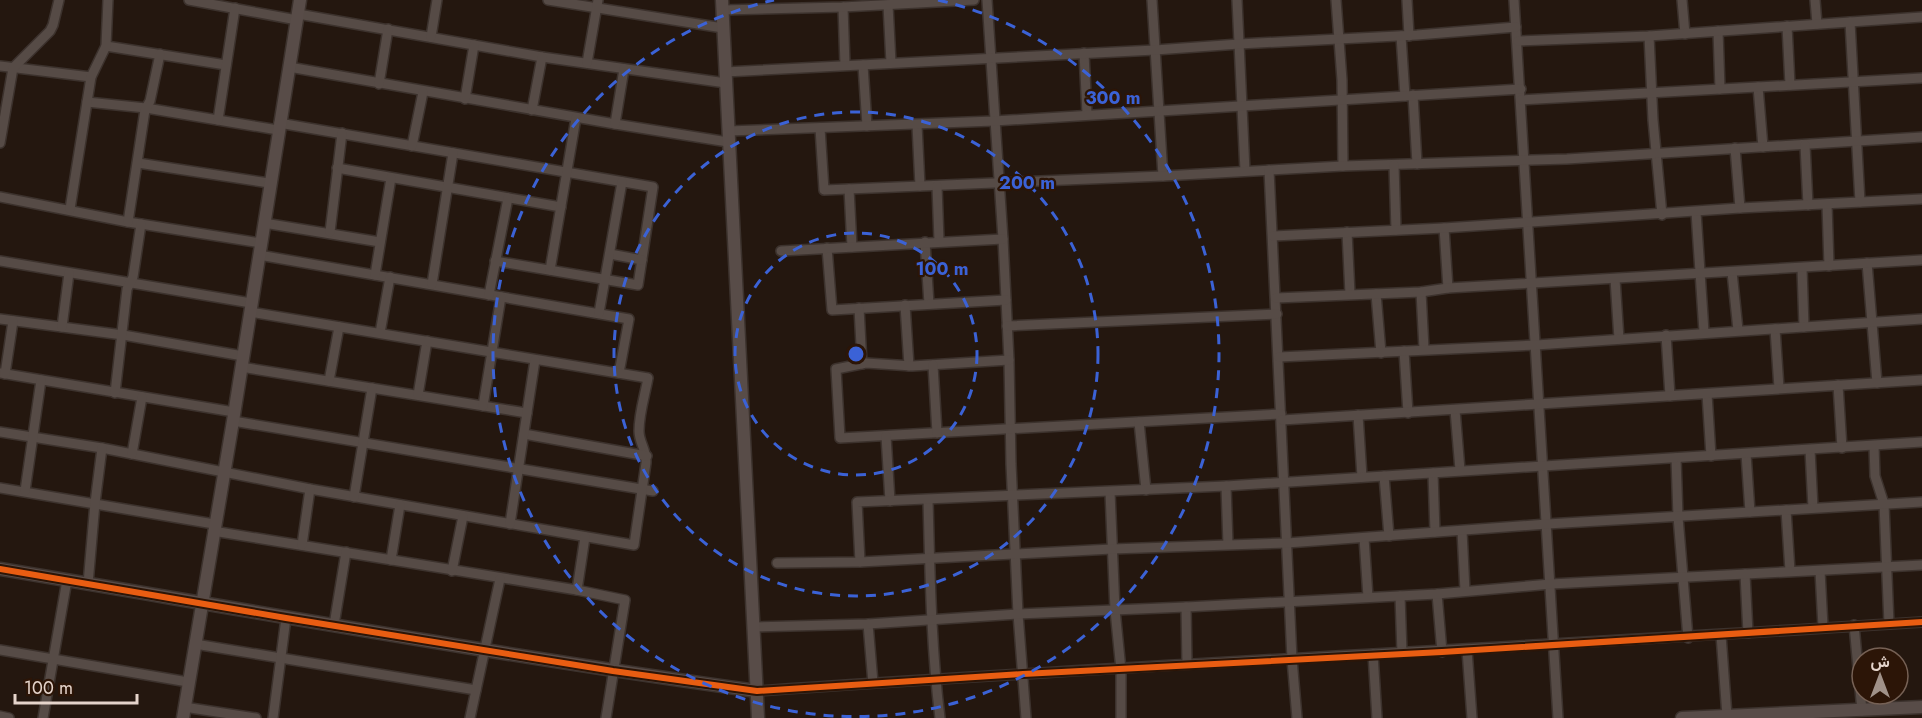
<svg xmlns="http://www.w3.org/2000/svg" width="1922" height="718" font-family="Jost,Vazirmatn,sans-serif">
  <style>
    .lines { fill: none; stroke-linecap: round; stroke-linejoin: round }
    .street-casing { stroke: #3c322d; stroke-width: 12 }
    .secondary-casing { stroke: #3c322d; stroke-width: 15 }
    .street { stroke: #564b46; stroke-width: 9 }
    .secondary { stroke: #584c48; stroke-width: 12 }
    .cycleway-casing { stroke: #2c1507; stroke-width: 10 }
    .cycleway { stroke: #e95d12; stroke-width: 6 }
    .ring { fill: none; stroke: #3b62d6; stroke-width: 3; stroke-dasharray: 10 8 }
    .centre { fill: #3b62d6; stroke: #2c1507; stroke-width: 3 }
    .ring-label { font-size: 18px; text-anchor: middle; font-weight: bold; fill: #3b62d6; stroke: #2c1507; stroke-width: 4.5; stroke-linejoin: round; paint-order: stroke }
  </style>
  <rect width="100%" height="100%" fill="#24170f"/>
  <g class="lines">
    <g class="street-casing">
      <g id="street">
        <path d="M189,0L297,20"/>
        <path d="M548,0L723,28"/>
        <path d="M987,0L1003,239L1009,360L1011,464L1018,614L1026,718"/>
        <path d="M1152,0L1163,176"/>
        <path d="M1237,0L1245,171"/>
        <path d="M1336,0L1342,80L1343,166"/>
        <path d="M1407,0L1409,36"/>
        <path d="M1514,0L1558,718"/>
        <path d="M1682,0L1685,34"/>
        <path d="M1815,0L1817,24"/>
        <path d="M888,5L891,63"/>
        <path d="M843,7L845,65"/>
        <path d="M722,10L843,7L974,0"/>
        <path d="M298,14L542,57L726,83"/>
        <path d="M1850,22L1860,202"/>
        <path d="M1787,26L1790,85"/>
        <path d="M1718,31L1720,89"/>
        <path d="M1401,36L1405,96"/>
        <path d="M1649,36L1653,120L1662,215"/>
        <path d="M431,37L437,0"/>
        <path d="M1518,41L1649,36L1922,17"/>
        <path d="M106,46L226,65"/>
        <path d="M1084,53L1087,114"/>
        <path d="M587,63L598,0"/>
        <path d="M863,65L867,126"/>
        <path d="M0,66L91,77"/>
        <path d="M289,67L615,124L728,142"/>
        <path d="M725,72L1155,50L1239,44L1417,35L1516,27"/>
        <path d="M379,84L388,29"/>
        <path d="M1758,87L1763,147"/>
        <path d="M1413,95L1417,164"/>
        <path d="M465,99L474,45"/>
        <path d="M1521,100L1922,78"/>
        <path d="M87,102L146,108L278,130"/>
        <path d="M532,110L542,57"/>
        <path d="M218,120L235,8"/>
        <path d="M279,123L653,187L638,285L495,261"/>
        <path d="M615,124L624,69"/>
        <path d="M917,125L920,186"/>
        <path d="M820,128L824,190L1163,176L1343,166L1567,159L1922,137"/>
        <path d="M728,131L994,121L1521,89"/>
        <path d="M0,143L13,68L50,31L53,25L59,0"/>
        <path d="M1805,145L1808,205"/>
        <path d="M412,146L423,92"/>
        <path d="M1735,148L1740,208"/>
        <path d="M138,163L269,183"/>
        <path d="M1394,165L1396,230"/>
        <path d="M337,168L561,207"/>
        <path d="M1269,170L1292,659L1297,718"/>
        <path d="M937,186L939,241"/>
        <path d="M849,189L852,247"/>
        <path d="M0,197L128,222L261,243"/>
        <path d="M1827,204L1829,266"/>
        <path d="M70,209L91,77L106,46L108,0"/>
        <path d="M1696,212L1704,332"/>
        <path d="M128,222L145,110L150,101L160,54"/>
        <path d="M264,223L380,242"/>
        <path d="M1444,228L1448,288"/>
        <path d="M330,232L342,133"/>
        <path d="M1347,232L1350,294"/>
        <path d="M1273,236L1444,228L1740,208L1922,199"/>
        <path d="M925,242L929,304"/>
        <path d="M827,248L832,310L1006,300"/>
        <path d="M781,251L1003,239"/>
        <path d="M610,254L642,260"/>
        <path d="M259,255L629,319L619,373"/>
        <path d="M0,261L251,303"/>
        <path d="M1867,263L1877,383"/>
        <path d="M1802,268L1804,327"/>
        <path d="M550,270L576,118"/>
        <path d="M1732,272L1738,330"/>
        <path d="M375,275L391,178"/>
        <path d="M1615,279L1619,339"/>
        <path d="M432,284L453,153"/>
        <path d="M1421,292L1424,349"/>
        <path d="M1376,294L1381,353"/>
        <path d="M489,295L508,198"/>
        <path d="M1276,298L1421,292L1448,288L1922,260"/>
        <path d="M905,305L909,366"/>
        <path d="M859,308L862,364"/>
        <path d="M599,313L622,182"/>
        <path d="M0,319L123,335L243,356"/>
        <path d="M1007,326L1277,314"/>
        <path d="M62,327L69,273"/>
        <path d="M1775,329L1779,388"/>
        <path d="M380,333L390,277"/>
        <path d="M1666,335L1670,396"/>
        <path d="M1404,351L1408,413"/>
        <path d="M1279,357L1536,345L1922,319"/>
        <path d="M1009,360L912,366L866,363L836,369L840,438L1281,414"/>
        <path d="M933,365L937,433"/>
        <path d="M241,367L527,413"/>
        <path d="M0,373L234,412"/>
        <path d="M5,374L13,321"/>
        <path d="M329,381L339,327"/>
        <path d="M1838,385L1842,448"/>
        <path d="M115,393L127,289L133,277L141,224"/>
        <path d="M1707,394L1711,456"/>
        <path d="M418,395L427,341"/>
        <path d="M483,406L501,297"/>
        <path d="M1455,410L1460,470"/>
        <path d="M1358,415L1362,477"/>
        <path d="M1282,420L1922,380"/>
        <path d="M233,421L653,491"/>
        <path d="M1139,422L1146,490"/>
        <path d="M0,432L102,448L310,489L634,545L646,463C647,450 639,443 639,431C639,413 645,395 648,378L250,312"/>
        <path d="M524,434L647,456"/>
        <path d="M886,436L890,501"/>
        <path d="M1874,446L1875,476L1884,504L1889,624"/>
        <path d="M1810,450L1813,508"/>
        <path d="M132,454L142,397"/>
        <path d="M1746,454L1750,512"/>
        <path d="M1676,458L1678,517L1688,638"/>
        <path d="M1433,473L1435,532"/>
        <path d="M1384,476L1389,536"/>
        <path d="M1226,486L1228,544"/>
        <path d="M0,488L214,524"/>
        <path d="M25,491L41,380"/>
        <path d="M1110,492L1115,610L1121,670V718"/>
        <path d="M354,497L372,388"/>
        <path d="M928,500C930,573 931,646 940,718"/>
        <path d="M1786,510L1790,571"/>
        <path d="M510,524L535,360"/>
        <path d="M213,531L577,590L625,600L606,718"/>
        <path d="M1462,531L1465,591"/>
        <path d="M1364,538L1368,597"/>
        <path d="M302,545L310,489"/>
        <path d="M391,560L400,505"/>
        <path d="M860,562L857,502L1226,486L1922,442"/>
        <path d="M777,563L860,562L1112,549L1287,543L1547,524L1922,502"/>
        <path d="M452,571L463,516"/>
        <path d="M1820,571L1823,627"/>
        <path d="M1745,574L1748,633"/>
        <path d="M88,584L95,503L102,448"/>
        <path d="M577,590L585,537"/>
        <path d="M1437,594L1442,652"/>
        <path d="M1400,596L1402,653"/>
        <path d="M1186,607L1187,664"/>
        <path d="M868,624L873,683"/>
        <path d="M334,625L346,552"/>
        <path d="M1854,625L1862,711"/>
        <path d="M754,627L868,624L1018,614L1186,607L1437,594L1551,584L1922,565"/>
        <path d="M1721,635L1727,716"/>
        <path d="M195,644L476,690"/>
        <path d="M0,650L188,682"/>
        <path d="M1467,650L1472,718"/>
        <path d="M1373,654L1377,718"/>
        <path d="M757,691C1145,664 1534,647 1922,622"/>
        <path d="M184,707L256,718"/>
        <path d="M0,716L9,718"/>
        <path d="M43,718L67,580"/>
        <path d="M273,718L286,618"/>
        <path d="M470,718L500,579"/>
      </g>
    </g>
    <g class="secondary-casing">
      <g id="secondary">
        <path d="M722,0L758,718"/>
        <path d="M0,569C252,611 504,656 757,691"/>
        <path d="M183,718L233,421L300,0"/>
        <path d="M1682,718L1922,707"/>
      </g>
    </g>
    <use href="#street" class="street"/>
    <use href="#secondary" class="secondary"/>
    <g class="cycleway-casing">
      <path id="cycleway" d="M0,569L286,618L613,671L757,691L1023,674L1442,652L1922,622"/>
    </g>
    <use href="#cycleway" class="cycleway"/>
  </g>
  <g class="ring">
    <circle cx="856" cy="354" r="121"/>
    <circle cx="856" cy="354" r="242"/>
    <path d="M938 0A363 363 0 1 1 774 0"/>
  </g>
  <circle cx="856" cy="354" r="9" class="centre"/>
  <g class="ring-label">
    <text x="1113" y="104">300 m</text>
    <text x="1027" y="189">200 m</text>
    <text x="942" y="275">100 m</text>
  </g>
  <g transform="translate(1880 676)"><circle r="28" fill="#2c1507" stroke="#766155" stroke-width="1.5"/>
  <path d="M0-4.5L10 22L0 15L-10 22Z" fill="#a19289"/>
  <text y="-9" font-size="16" font-weight="bold" text-anchor="middle" fill="#e5d4cb">ش</text>
  </g>
  <path d="M15 694v9h122v-9" fill="none" stroke="#e5d4cb" stroke-width="3"/>
  <text x="24" y="694" font-size="18" fill="#e5d4cb" stroke="#2c1507" stroke-width="4.5" paint-order="stroke">100 m</text>
</svg>
